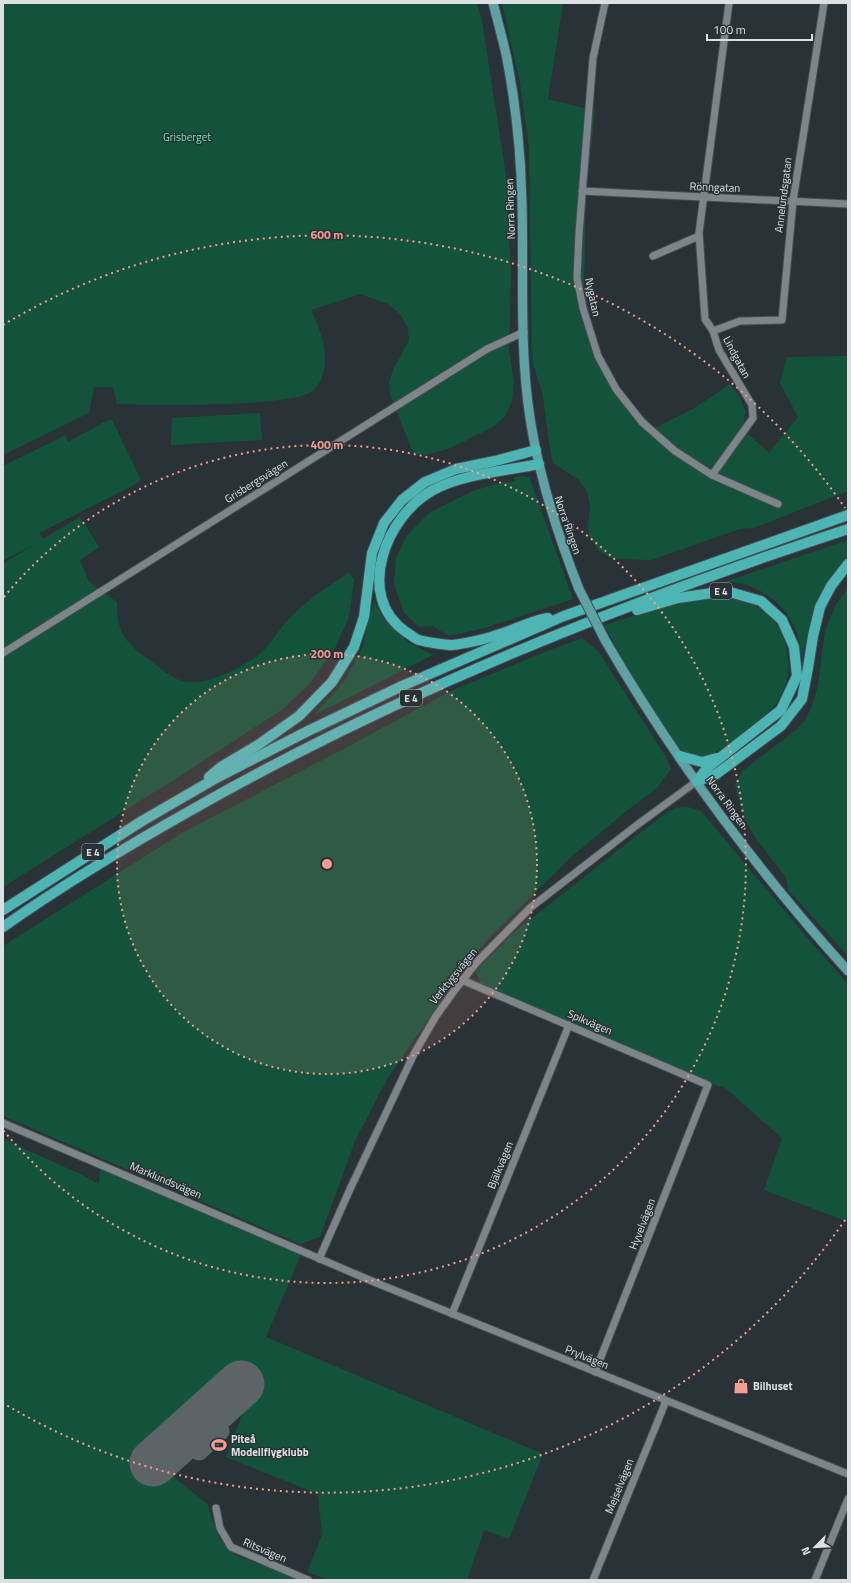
<svg xmlns="http://www.w3.org/2000/svg" width="851" height="1583" font-family="'Titillium Web',sans-serif">
  <style>
    .green { fill: #14533b }
    .lines { fill: none; stroke-linecap: round; stroke-linejoin: round }
    .taxiway { stroke: #5c6468; stroke-width: 19 }
    .runway { stroke: #5c6468; stroke-width: 47 }
    .minor-casing { stroke: #464d51; stroke-width: 9 }
    .major-casing { stroke: #464d51; stroke-width: 11 }
    .highway-casing { stroke: #464d51; stroke-width: 12 }
    .minor { stroke: #7b858a; stroke-width: 7 }
    .major { stroke: #5fa2a4; stroke-width: 9 }
    .highway { stroke: #4db6b5; stroke-width: 10 }
    .major-bridge-casing { stroke: #464d51; stroke-width: 11; stroke-linecap: butt }
    .major-bridge { stroke: #5fa2a4; stroke-width: 9 }
    .ring { fill: none; stroke: #f59d8f; stroke-width: 2; stroke-dasharray: 2 4 }
    .labels { text-anchor: middle; stroke-width: 3; stroke-linejoin: round; paint-order: stroke }
    .shield { fill: #293236; stroke: #a6acaf; stroke-width: 1 }
    .shield-label { font-size: 10px; font-weight: bold; fill: #dbe0e3 }
    .park-label { font-size: 11px; fill: #69edb4; stroke: #293236 }
    .street-label { font-size: 11px; fill: #dbe0e3; stroke: #293236 }
    .poi-label { font-size: 11px; font-weight: bold; fill: #dbe0e3; stroke: #293236; text-anchor: start }
    .centre { fill: #f59d8f; stroke: #293236; stroke-width: 2 }
    .ring-label { font-size: 12px; text-anchor: middle; font-weight: bold; fill: #f59d8f; stroke: #293236; stroke-width: 3; stroke-linejoin: round; paint-order: stroke }
  </style>
  <rect width="100%" height="100%" fill="#293236"/>
  <g class="green">
    <path d="M3,3H477L482,21L506,175L511,273L509,351L514,381L512,401L505,416L493,427L451,448L425,455L413,453L390,394L389,382L393,370L409,340L408,328L400,314L388,304L360,294L311,310C323,334 334,368 314,390C298,408 146,405 117,404L113,387H94L89,413L3,455Z"/>
    <path d="M502,3H563L548,99L595,111L586,195L584,287L590,317L599,347L607,366L624,394L655,428L693,409L730,384L739,396L746,412L742,429L769,453L798,417L780,383L787,357L848,356V491L754,528L740,529L651,560L613,559L599,551L590,538L588,529L590,506L587,491L579,480L553,463L549,443L543,396L532,360L529,147L520,83Z"/>
    <path d="M260,413L262,440L171,445L172,418Z"/>
    <path d="M108,420H112L140,478L138,483L39,533L43,539L80,517L99,547L80,560L89,582L117,602C116,633 126,644 151,661C160,668 170,677 182,681C203,688 246,666 262,652C269,645 275,636 281,628C287,620 297,611 305,604C318,592 335,583 349,572L354,580L349,617L335,648L311,682L283,709L183,774L3,887V564L34,544L3,561V466L66,435L68,442Z"/>
    <path d="M529,476L573,599L485,628L449,636L432,626L419,627L404,613L394,584L396,558L407,535L429,513L473,491L499,483L515,481L514,477Z"/>
    <path d="M848,540V557C820,589 811,618 802,658C799,630 790,610 765,594C758,589 748,584 739,583C734,582 729,582 724,582Z"/>
    <path d="M848,588V956L788,890L786,878L755,837L746,822L735,785L742,772L750,765L795,731L805,720L812,706L818,685L825,631L835,606Z"/>
    <path d="M734,597C748,603 766,609 775,622C787,638 793,669 784,688C781,695 777,704 772,709C761,721 728,746 714,753C707,756 697,759 690,756C669,746 618,650 604,625L662,607L689,601Z"/>
    <path d="M374,601L383,618L408,642L433,655L314,715L346,679L362,648Z"/>
    <path d="M582,638L598,651L666,757L671,769L657,788L629,809L570,858L486,941L455,980L387,1079L355,1141L320,1237L300,1244L3,1116V946L182,833L338,752L453,690L547,651Z"/>
    <path d="M688,807L701,811L810,941L848,984V1222L764,1190L782,1138L724,1087L718,1086L481,986L476,971L514,932L663,815L675,808Z"/>
    <path d="M3,1139L80,1174L99,1184L100,1169L301,1255L266,1337L543,1454L509,1539L484,1530L467,1580H328L307,1572L322,1535L318,1494L226,1457L254,1382L232,1374L143,1459L144,1464L152,1469L169,1473L208,1505L211,1517L221,1541L235,1555L301,1580H3Z"/>
  </g>
  <g class="lines">
    <g class="taxiway">
      <path d="M195,1426L208,1442"/>
      <path d="M199,1451L220,1431"/>
    </g>
    <path class="runway" d="M153,1463L241,1384"/>
    <g class="minor-casing">
      <g id="minor">
        <path d="M605,3L593,58L579,233L577,278L583,308L598,356L616,389L642,422L675,451L712,475L778,504"/>
        <path d="M582,191L848,204"/>
        <path d="M653,256L699,236"/>
        <path d="M713,331L740,321L782,320L793,201L824,3"/>
        <path d="M712,475L753,418L752,405L719,350L713,331L705,319L699,233L729,3"/>
        <path d="M3,653L487,349L524,332"/>
        <path d="M462,980L708,1085L595,1372"/>
        <path d="M3,1123L374,1282L848,1474"/>
        <path d="M319,1259L351,1187L414,1054L436,1016L454,991L476,963L530,908L637,825L697,781"/>
        <path d="M452,1314L569,1025"/>
        <path d="M216,1508L220,1528L231,1547L308,1580"/>
        <path d="M593,1580L666,1401"/>
        <path d="M815,1580L848,1499"/>
      </g>
    </g>
    <g class="major-casing">
      <g id="major">
        <path d="M493,3C498,22 503,40 507,59C516,106 521,155 522,203C524,274 519,347 530,418C539,477 557,533 579,589"/>
        <path d="M605,640C673,757 757,870 848,971"/>
      </g>
    </g>
    <g class="highway-casing">
      <g id="highway">
        <path d="M539,464C505,471 462,474 433,490C386,516 354,596 406,632C410,634 415,639 419,640C426,642 444,645 452,645C463,644 486,639 497,635C514,630 530,621 548,618"/>
        <path d="M637,610L678,598L726,591L761,601L782,620L794,647L797,676L781,710L707,768L697,781"/>
        <path d="M680,756L702,762L717,758"/>
        <path d="M209,777L221,767L258,745L299,716L332,682L354,647L364,617L372,553L384,523L402,500L425,482L456,469L495,461L536,450"/>
        <path d="M697,781L715,775L781,726L802,699L808,668L813,636L820,607L831,586L848,564"/>
        <path d="M3,910L142,821L218,777L308,731L402,686L564,616L848,515"/>
        <path d="M3,927C64,884 129,845 195,808C401,691 623,603 848,529"/>
      </g>
    </g>
    <use href="#minor" class="minor"/>
    <use href="#major" class="major"/>
    <use href="#highway" class="highway"/>
    <g class="major-bridge-casing">
      <path id="major-bridge" d="M579,589L605,640"/>
    </g>
    <use href="#major-bridge" class="major-bridge"/>
  </g>
  <circle cx="327" cy="864" r="210" fill="#f59d8f" fill-opacity=".12"/>
  <g class="ring">
    <circle cx="327" cy="864" r="210"/>
    <path d="M4 597A419 419 0 1 1 4 1131"/>
    <path d="M845 1220A629 629 0 0 1 3 1403M3 325A629 629 0 0 1 845 508"/>
  </g>
  <defs>
    <g id="shop-bare" transform="scale(1.2)"><path d="M-5-2.5h2.3a2.7 3.5 0 0 1 5.4 0H5L5.5 6h-11ZM-1.5-2.5h3a1.5 2.3 0 0 0-3 0Z" fill="#f59d8f" stroke="#293236" stroke-width="2.5" paint-order="stroke"/></g>
    <g id="stadium-bare" transform="scale(1.2)"><path d="M0-5a6.5 5 0 1 0 0 10a6.5 5 0 1 0 0-10ZM-3.5-1.8h7v3.6h-7Z" fill="#f59d8f" stroke="#293236" stroke-width="2.5" paint-order="stroke"/></g>
  </defs>
  <g fill-rule="evenodd">
    <use href="#shop-bare" x="741" y="1386"/>
    <use href="#stadium-bare" x="219" y="1445"/>
  </g>
  <g class="labels">
    <g class="shield">
      <rect x="710" y="583" width="22" height="16" rx="3"/>
      <rect x="400" y="690" width="22" height="16" rx="3"/>
      <rect x="82" y="844" width="22" height="16" rx="3"/>
    </g>
    <g class="shield-label">
      <text x="721" y="595">E 4</text>
      <text x="411" y="702">E 4</text>
      <text x="93" y="856">E 4</text>
    </g>
    <g class="park-label">
      <text x="187" y="141">Grisberget</text>
    </g>
    <g class="street-label">
      <text transform="translate(715 187) rotate(2)" y="4">Rönngatan</text>
      <text transform="translate(783 195) rotate(-83)" y="4">Annelundsgatan</text>
      <text transform="translate(510 209) rotate(-92)" y="4">Norra Ringen</text>
      <text transform="translate(593 297) rotate(78)" y="4">Nygatan</text>
      <text transform="translate(737 357) rotate(62)" y="4">Lindgatan</text>
      <text transform="translate(256 481) rotate(-32)" y="4">Grisbergsvägen</text>
      <text transform="translate(568 525) rotate(71)" y="4">Norra Ringen</text>
      <text transform="translate(727 802) rotate(54)" y="4">Norra Ringen</text>
      <text transform="translate(453 976) rotate(-51)" y="4">Verktygsvägen</text>
      <text transform="translate(590 1022) rotate(23)" y="4">Spikvägen</text>
      <text transform="translate(500 1165) rotate(-68)" y="4">Bjälkvägen</text>
      <text transform="translate(166 1180) rotate(23)" y="4">Marklundsvägen</text>
      <text transform="translate(642 1224) rotate(-69)" y="4">Hyvelvägen</text>
      <text transform="translate(587 1357) rotate(22)" y="4">Prylvägen</text>
      <text transform="translate(619 1486) rotate(-68)" y="4">Mejselvägen</text>
      <text transform="translate(265 1550) rotate(23)" y="4">Ritsvägen</text>
    </g>
    <g class="poi-label">
      <text x="753" y="1390">Bilhuset</text>
      <text x="231" y="1443">Piteå<tspan x="231" dy="13">Modellflygklubb</tspan></text>
    </g>
  </g>
  <circle cx="327" cy="864" r="6" class="centre"/>
  <g class="ring-label">
    <text x="327" y="239">600 m</text>
    <text x="327" y="449">400 m</text>
    <text x="327" y="658">200 m</text>
  </g>
  <rect width="851" height="1583" fill="none" stroke="#dbe0e3" stroke-width="8"/>
  <g transform="translate(815 1547) rotate(246)" stroke="#293236" stroke-width="3" paint-order="stroke">
  <path d="M0-3L7 15L0 10L-7 15Z" fill="#dbe0e3"/>
  <text y="-6" font-size="11" font-weight="bold" text-anchor="middle" fill="#dbe0e3">N</text>
  </g>
  <path d="M707 34v6h105v-6" fill="none" stroke="#dbe0e3" stroke-width="2"/>
  <text x="713" y="34" font-size="12" fill="#dbe0e3" stroke="#293236" stroke-width="3" paint-order="stroke">100 m</text>
</svg>
